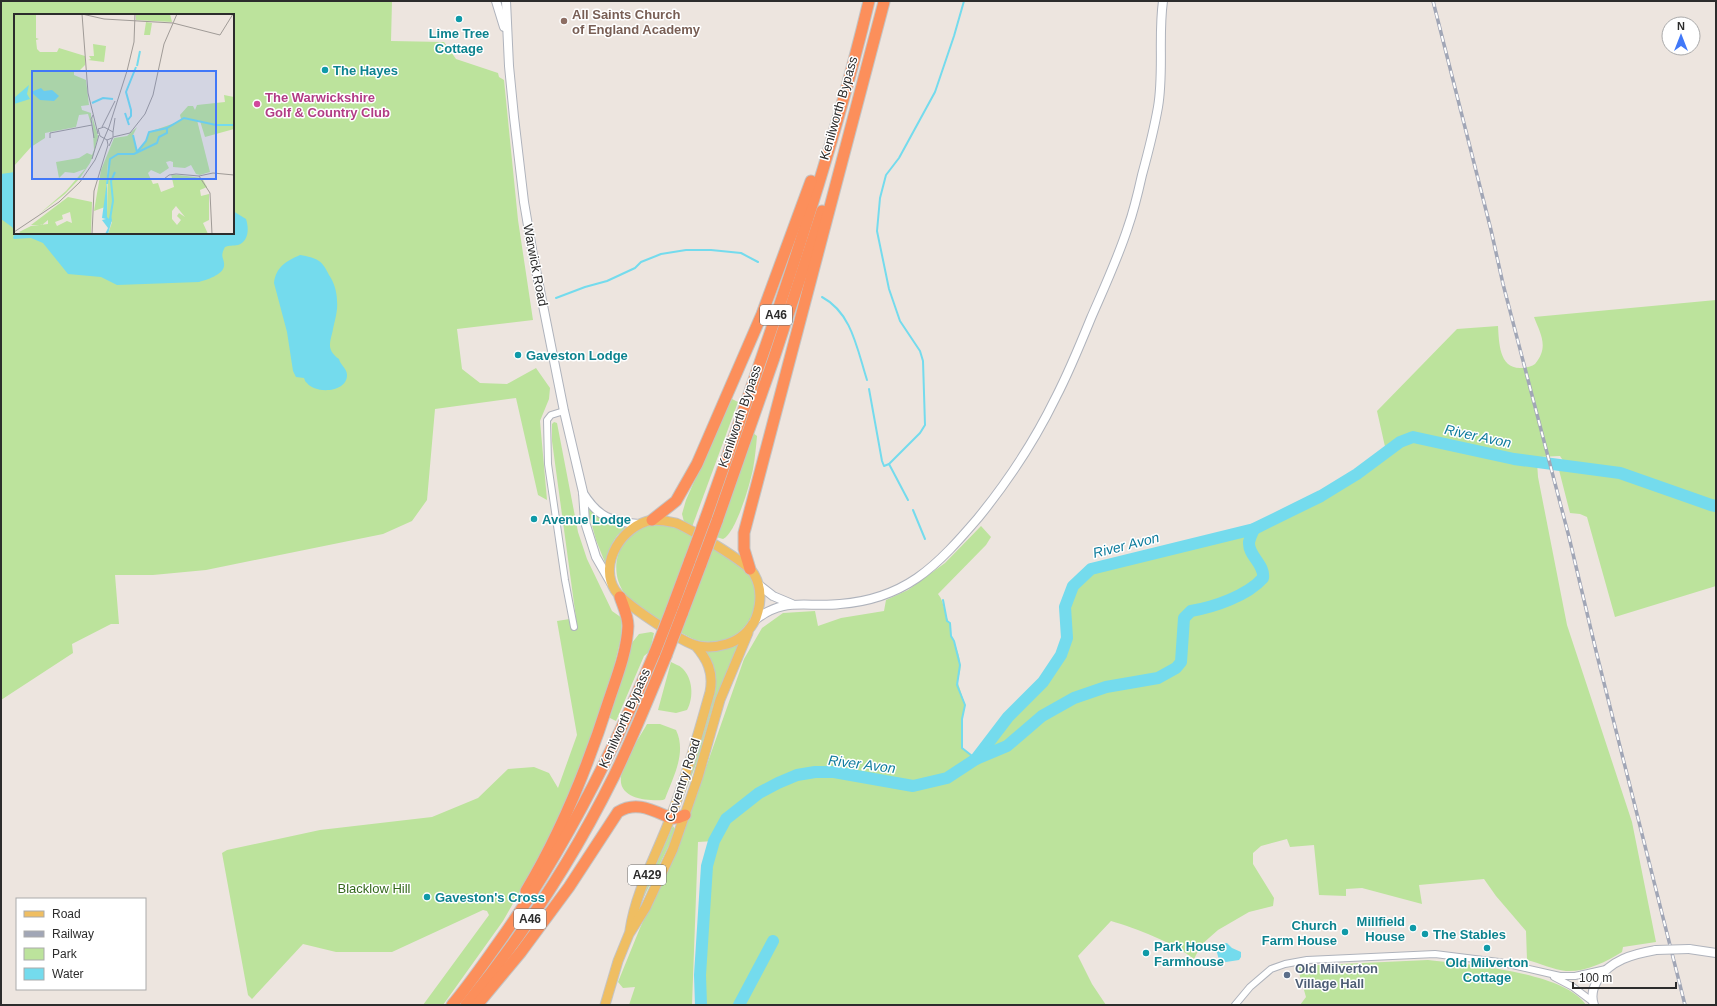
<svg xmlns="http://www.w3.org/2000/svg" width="1717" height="1006" font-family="Helvetica,sans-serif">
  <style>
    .green { fill: #bce39c; fill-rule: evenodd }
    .water { fill: #74dbed }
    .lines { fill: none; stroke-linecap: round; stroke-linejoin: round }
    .stream { stroke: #74dbed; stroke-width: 2 }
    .river { stroke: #74dbed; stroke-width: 12 }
    .street-casing { stroke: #afb3bc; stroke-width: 8 }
    .secondary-casing { stroke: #afb3bc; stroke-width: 10 }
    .primary-casing { stroke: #c4c4c4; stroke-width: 11 }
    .highway-casing { stroke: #c4c4c4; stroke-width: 13 }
    .street { stroke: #fff; stroke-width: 6 }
    .secondary { stroke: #fff; stroke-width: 8 }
    .primary { stroke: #efbe62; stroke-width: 9 }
    .highway { stroke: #fc8f5b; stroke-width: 11 }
    .rail-casing { stroke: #a1a6b6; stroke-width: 3.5 }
    .rail { stroke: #fff; stroke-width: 2; stroke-dasharray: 6; stroke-linecap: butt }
    .secondary-bridge-casing { stroke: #afb3bc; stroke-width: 10; stroke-linecap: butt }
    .highway-bridge-casing { stroke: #c4c4c4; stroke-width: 13; stroke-linecap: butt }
    .secondary-bridge { stroke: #fff; stroke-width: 8 }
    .highway-bridge { stroke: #fc8f5b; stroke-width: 11 }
    .culture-dot { fill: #0f9aa8; stroke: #fff; stroke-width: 1.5 }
    .education-dot { fill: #8d6e63; stroke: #fff; stroke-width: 1.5 }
    .hotel-dot { fill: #d1479c; stroke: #fff; stroke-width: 1.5 }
    .service-dot { fill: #5c6f8a; stroke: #fff; stroke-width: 1.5 }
    .labels { text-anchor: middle; stroke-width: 3; stroke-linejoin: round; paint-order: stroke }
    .shield { fill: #fff; stroke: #6b6b6b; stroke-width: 1 }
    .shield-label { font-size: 12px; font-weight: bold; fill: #2c2c2c }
    .education-label { font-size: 13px; font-weight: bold; fill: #785e54; stroke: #fff; text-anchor: start }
    .culture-label { font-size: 13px; font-weight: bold; fill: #0d838f; stroke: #fff; text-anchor: start }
    .hotel-label { font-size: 13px; font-weight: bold; fill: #b23c85; stroke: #fff; text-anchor: start }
    .street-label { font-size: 13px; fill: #2c2c2c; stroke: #fff }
    .park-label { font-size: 13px; fill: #34691c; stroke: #fff }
    .service-label { font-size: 13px; font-weight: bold; fill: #4e5e75; stroke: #fff; text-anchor: start }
    .water-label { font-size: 14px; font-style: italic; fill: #0f7c9d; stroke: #fff }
    .inset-river { fill: none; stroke: #74dbed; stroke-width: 2 }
    .inset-road { fill: none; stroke: #a09b97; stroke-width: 1 }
    .view { fill: #4178f8; fill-opacity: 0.15; stroke: #4178f8; stroke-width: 2 }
    .inset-edge { fill: none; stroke: #2c2c2c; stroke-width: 2 }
  </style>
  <rect width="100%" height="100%" fill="#ede5df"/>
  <g class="green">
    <path d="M1,1H392L391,41L444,42L456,59L498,73L499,77L504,80L518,220L533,320L457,329L462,369L480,383L507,384L536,368L550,388L549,399L540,421L547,500L538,495L516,398L435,409L427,500L412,521L383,534L206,570L153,575H115L119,624H111L72,644L73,653L1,700ZM15,15H233V233H15Z"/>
    <path d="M1716,300V586L1615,617L1587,517L1580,514L1570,513L1559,470L1566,465L1560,456L1539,457L1537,462L1538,477L1567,625L1632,822L1656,942L1623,947L1622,952C1606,962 1586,972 1566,971C1554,970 1539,963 1527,960L1526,931L1496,896L1484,879L1419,885L1422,904L1362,888L1346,889V896L1319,895L1314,845L1290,847L1287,839L1261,846L1253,853V864L1274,898L1273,906L1249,912L1218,930L1201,945L1194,959C1174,943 1136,928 1111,921L1078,956L1092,984L1106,1005H701L700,975L707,866L714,841L698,842L692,1005H629L635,987L623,988L618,982L640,928L677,850L744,659L762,628L783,613L815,611L818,626L841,618L884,611L886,600L908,590L945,563L981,526L991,537L986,545L938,594C945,602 944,617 950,623C951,627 949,632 951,636C957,647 965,667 957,680L965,705L962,719V748L976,759L1008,717L1043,682L1061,655L1067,638L1065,607L1073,586L1091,569L1254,529L1321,496L1357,474L1386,451L1377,411L1457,329L1498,326C1499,342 1499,368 1520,368C1525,368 1531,367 1535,364C1549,347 1541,335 1534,317Z"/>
    <path d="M732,399L738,402L692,527L684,522L682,514L686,500L716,432Z"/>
    <path d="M554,422L557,423L578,532L587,559L612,611L622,618L621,638L608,692L570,796L539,858L503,921L443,1005H423L489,915L487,911L483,910L392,952H336L303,944L252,999L248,995L222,853L227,850L320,830L432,817L478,798L508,769L534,767L549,773L558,788L577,735L557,621L576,618L552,441V424Z"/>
    <path d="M753,433L757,436C756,447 755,458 753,469C750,484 736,533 723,539L716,537Z"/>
    <path d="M586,503L626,527C613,537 608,550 606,565L596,540Z"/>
    <path d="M660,524C665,524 671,524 675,526C692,534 741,561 750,576C767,606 744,642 711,642C705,642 698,641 693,639C678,631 633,606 625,594C608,571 617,539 642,527C648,525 654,524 660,524Z"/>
    <path d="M651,632L654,633L650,651L644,656L616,721L608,717L631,644L639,634Z"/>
    <path d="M739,643L713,706L698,759L680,806L696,757L711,703L704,651Z"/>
    <path d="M671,662C674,664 679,665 682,668C693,678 694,698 687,710L676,713L658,710Z"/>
    <path d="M647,724H660L676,730C687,753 673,777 665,799L663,800C648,801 618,799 621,777C622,763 640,737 647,724Z"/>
    <path d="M673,826L675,829L672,839L638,909L637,908Z"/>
    <path d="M1428,960C1465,964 1565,972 1586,1005H1300L1306,997L1297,966Z"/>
  </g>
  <g class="water">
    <path d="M15,172V233H233V211L246,219C249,228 249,241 238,245C233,246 229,245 225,247C219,258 225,258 224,266C223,275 206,280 199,282L117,285L101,277L68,274L43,243L31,238L14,239L13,238L15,232L12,227L1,219V174Z"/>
    <path d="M300,255C317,258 322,260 329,275C334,282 337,292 337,301C338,310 335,320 333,329C331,341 325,349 339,359C340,365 347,368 347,375C347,393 315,394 307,383C305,382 305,380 304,378L296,377L293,371L287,332L274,283C276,267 286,261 300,255Z"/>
    <path d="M1227,943L1232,948L1241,952V957L1239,960L1226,962L1219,960L1216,949L1217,945Z"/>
  </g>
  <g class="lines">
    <g class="stream">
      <path d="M822,297C852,313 857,349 867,380"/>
      <path d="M556,298L585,287L607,281L635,268L641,262L661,254L686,250H711L741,253L758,262"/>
      <path d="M869,389L882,461L884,466L889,464L908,500"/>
      <path d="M889,464L920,433L925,425L923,361L920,351L900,321L889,289L877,231L880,198L886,175L899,158L935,92L954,36L964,1"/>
      <path d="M913,510L925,539"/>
      <path d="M943,600L947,621L950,623L951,636L954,641L960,665L957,685L965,705L962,719V748L976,759"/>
    </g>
    <g class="river">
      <path d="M976,759L1008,717L1043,682L1061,655L1067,638L1065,607L1073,586L1091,569L1254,529L1321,496L1357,474L1400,442L1413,437L1514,459L1620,473L1711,505L1716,506"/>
      <path d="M701,1005L700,975L707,866L714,841L726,819L759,793L778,783L797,775L815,772H834L913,786L947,778L976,759L1007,746L1042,716L1074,698L1106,687L1158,678L1176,668L1181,662L1184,618L1191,611C1214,607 1247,596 1263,578C1265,564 1248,556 1249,542C1250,538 1252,533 1254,529"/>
      <path d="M739,1005L773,941"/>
    </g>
    <g class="street-casing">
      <g id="street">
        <path d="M564,411L551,415L547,420L548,464L565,580L574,627"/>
        <path d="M1554,977L1573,987L1593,1002"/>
        <path d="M1235,1005L1250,987L1271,969L1285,964L1307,960L1435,954L1499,962L1560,976H1575L1606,969"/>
      </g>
    </g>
    <g class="secondary-casing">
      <g id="secondary">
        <path d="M496,1L504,27"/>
        <path d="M506,1L509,66L514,117L524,202L533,255L564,411L583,492L585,522L596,557L611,583"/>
        <path d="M583,493C598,517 611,522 639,524"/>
        <path d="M759,585L773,596L792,604"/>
        <path d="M754,621C784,596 806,608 840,604C867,602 895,593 917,578C940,562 960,539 978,518C1009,480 1035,440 1056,397C1069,372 1080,345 1091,318C1104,288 1118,258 1128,227C1134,210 1138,193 1142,175C1148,153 1154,130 1158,107C1164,72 1158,36 1163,1"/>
        <path d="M1689,949L1716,953"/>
        <path d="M1594,1005C1591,997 1593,988 1597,981C1610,960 1633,954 1656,950"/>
      </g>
    </g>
    <g class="primary-casing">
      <g id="primary">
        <path d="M652,520C660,520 668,521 676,523C690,529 747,562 754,574C762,588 761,604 756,618C750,631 740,640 727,644C717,647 705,648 694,645C678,639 624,604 615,590C598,563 623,525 652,520Z"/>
        <path d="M630,930C636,890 657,854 671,816C687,776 698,734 710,692C714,672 707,659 695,645"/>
        <path d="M605,1005L618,961L629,934L646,907L673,849L698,777L720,700L748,633"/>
      </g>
    </g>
    <g class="highway-casing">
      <g id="highway">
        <path d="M706,517C766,347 827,176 869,1"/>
        <path d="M652,520L676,501L697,464L762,314L811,181"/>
        <path d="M717,521L774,358L822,211"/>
        <path d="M750,569L744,549V533L884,2"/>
        <path d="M671,611L690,560"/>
        <path d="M682,614L701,564"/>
        <path d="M526,891C562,831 588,766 609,700C617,676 627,651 628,626C628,616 623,606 620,597"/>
        <path d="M452,1005C469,985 484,963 499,942C563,852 612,755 655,652"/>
        <path d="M466,1005C523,935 574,857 614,776C633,737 649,697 666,656"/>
        <path d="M477,1005L521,952L569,887L618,812C634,802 648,808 664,815C668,817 672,819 676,818C679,818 682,816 685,815"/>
      </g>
    </g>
    <use href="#street" class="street"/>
    <use href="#secondary" class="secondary"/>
    <use href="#primary" class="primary"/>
    <use href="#highway" class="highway"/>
    <g class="rail-casing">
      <path id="rail" d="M1433,1L1491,230L1503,284L1569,537L1597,655L1685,1005"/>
    </g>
    <use href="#rail" class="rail"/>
    <g class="secondary-bridge-casing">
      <path id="secondary-bridge" d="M1656,950L1689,949"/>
    </g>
    <g class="highway-bridge-casing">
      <g id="highway-bridge">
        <path d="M690,560L706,517"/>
        <path d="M701,564L717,521"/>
        <path d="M655,652L671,611"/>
        <path d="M666,656L682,614"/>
      </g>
    </g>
    <use href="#secondary-bridge" class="secondary-bridge"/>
    <use href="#highway-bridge" class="highway-bridge"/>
  </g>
  <g class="culture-dot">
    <circle cx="459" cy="19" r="4"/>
    <circle cx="325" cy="70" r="4"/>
    <circle cx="518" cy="355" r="4"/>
    <circle cx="534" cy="519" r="4"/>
    <circle cx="427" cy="897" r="4"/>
    <circle cx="1413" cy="928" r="4"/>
    <circle cx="1345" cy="932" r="4"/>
    <circle cx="1425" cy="934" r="4"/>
    <circle cx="1487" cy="948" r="4"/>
    <circle cx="1146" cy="953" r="4"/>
  </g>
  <circle class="education-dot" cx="564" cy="21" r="4"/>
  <circle class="hotel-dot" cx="257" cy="104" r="4"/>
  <circle class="service-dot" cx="1287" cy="975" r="4"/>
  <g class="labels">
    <g class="shield">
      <rect x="760" y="305" width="32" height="20" rx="3"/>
      <rect x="628" y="865" width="38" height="20" rx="3"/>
      <rect x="514" y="909" width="32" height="20" rx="3"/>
    </g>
    <g class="shield-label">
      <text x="776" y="319">A46</text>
      <text x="647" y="879">A429</text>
      <text x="530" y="923">A46</text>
    </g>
    <g class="education-label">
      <text x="572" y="19">All Saints Church<tspan x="572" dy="15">of England Academy</tspan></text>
    </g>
    <g class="culture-label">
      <text x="459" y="38" text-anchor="middle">Lime Tree<tspan x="459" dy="15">Cottage</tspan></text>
      <text x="333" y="75">The Hayes</text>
      <text x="526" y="360">Gaveston Lodge</text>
      <text x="542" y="524">Avenue Lodge</text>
      <text x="435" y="902">Gaveston's Cross</text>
      <text x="1405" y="926" text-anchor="end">Millfield<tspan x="1405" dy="15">House</tspan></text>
      <text x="1337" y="930" text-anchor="end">Church<tspan x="1337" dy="15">Farm House</tspan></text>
      <text x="1433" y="939">The Stables</text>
      <text x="1154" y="951">Park House<tspan x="1154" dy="15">Farmhouse</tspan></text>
      <text x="1487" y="967" text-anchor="middle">Old Milverton<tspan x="1487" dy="15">Cottage</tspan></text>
    </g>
    <g class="hotel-label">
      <text x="265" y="102">The Warwickshire<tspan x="265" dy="15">Golf &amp; Country Club</tspan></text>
    </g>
    <g class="street-label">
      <text transform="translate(838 108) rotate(-74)" y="5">Kenilworth Bypass</text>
      <text transform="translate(536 265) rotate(79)" y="5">Warwick Road</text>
      <text transform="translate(739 416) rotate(-71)" y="5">Kenilworth Bypass</text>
      <text transform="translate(624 718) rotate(-66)" y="5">Kenilworth Bypass</text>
      <text transform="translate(682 780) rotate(-72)" y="5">Coventry Road</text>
    </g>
    <g class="park-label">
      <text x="374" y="893">Blacklow Hill</text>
    </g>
    <g class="service-label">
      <text x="1295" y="973">Old Milverton<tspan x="1295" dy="15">Village Hall</tspan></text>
    </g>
    <g class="water-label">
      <text transform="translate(1478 436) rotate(12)" y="5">River Avon</text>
      <text transform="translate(1126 545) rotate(-14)" y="5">River Avon</text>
      <text transform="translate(862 764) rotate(7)" y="5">River Avon</text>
    </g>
  </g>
  <g transform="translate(14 14)">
    <rect width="220" height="220" fill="#ede5df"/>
    <path d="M0,0H22V24L25,25L22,26L23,35L26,38H43L45,34L71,42V51L66,56L60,57V61L72,66L75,91L67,92L68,96L77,99V110L74,100L65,101L62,113L31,119V124L17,133L0,152ZM122,0H156L158,8L122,6ZM132,8L138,9L136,21H130ZM79,30L92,32L90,48L74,46L77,45L75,42H80ZM210,81L220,83V115L191,123L186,107L183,106L196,158L186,161L182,160L177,151L171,154L159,153V148L156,147L152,148L155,154L146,160L137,156L134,159L139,170L144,169L147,178L160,173L157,160L188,164L193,173L186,176L187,182L195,180V206L189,209L194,220H94L98,208L93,205V199L94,147L91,193L80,197L87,156L100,124L113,122L123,113L119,121L123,138L132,127L135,118L164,108L167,105L166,101L174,92H179L181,96L183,91L211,88ZM162,192L171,203L165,199L163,202L167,206L163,211L158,205V197ZM78,102L84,122L79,142L76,149L66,164L51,180L24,201L52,177L71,155L60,159L51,158L45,164L42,148L65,144L73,139L78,141L80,136ZM54,183L78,188L77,220H8L5,218L17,212L34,210V206L28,211H17ZM56,198L58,209L53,207L43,212L41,208L49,205L48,201Z" fill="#bce39c" fill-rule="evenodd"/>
    <path d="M15,71L13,80L16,85L0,90V84ZM27,74L30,77L38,76L45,82L40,87L26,86L17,78ZM93,167V203L95,205L97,202L98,206L94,220H91L94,214L88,206L92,205L88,204Z" fill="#74dbed"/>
    <path class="inset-river" d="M123,52L126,37M78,89L89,84L99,85M111,99L115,111M113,107L117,102V96L112,78L122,53M119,121L123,138M123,138L132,127L135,118L153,114L170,104L202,111H220M93,170L96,145L104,140H120L143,129L145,123L153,119V114M96,205L99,187L97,167L101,158"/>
    <path class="inset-road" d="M68,0L74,79L84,120M68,0L90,5L159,9M159,9L206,21L219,0M79,101L77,105L80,124M88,113L101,87M99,118L101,104M99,123L116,119L131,100L139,81L150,30L163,0M36,124V119L78,111M95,132L99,123V118L90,113L84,115L86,122L93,126L98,124M78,145L85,121M185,162L196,179L198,220M150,165L155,161L162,160L185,162L199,159L220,161M0,218L45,188L66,168L81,146L95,113L113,57L120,28L121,0M78,220L80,177L94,131L93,126"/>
    <path class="view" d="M18,57H202V165H18Z"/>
    <rect width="220" height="220" class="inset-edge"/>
  </g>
  <rect width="1717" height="1006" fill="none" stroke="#2c2c2c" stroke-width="4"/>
  <rect x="16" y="898" width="130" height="92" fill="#ffffff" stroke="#ababab"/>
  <rect x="24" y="911" width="20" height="6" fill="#efbe62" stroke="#ababab"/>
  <text x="52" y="918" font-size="12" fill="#2c2c2c">Road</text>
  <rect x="24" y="931" width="20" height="6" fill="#a1a6b6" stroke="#ababab"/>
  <text x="52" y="938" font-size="12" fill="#2c2c2c">Railway</text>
  <rect x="24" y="948" width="20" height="12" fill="#bce39c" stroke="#ababab"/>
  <text x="52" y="958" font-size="12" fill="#2c2c2c">Park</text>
  <rect x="24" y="968" width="20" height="12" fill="#74dbed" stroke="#ababab"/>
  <text x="52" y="978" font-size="12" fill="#2c2c2c">Water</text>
  <g transform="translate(1681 36)"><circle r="19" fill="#ffffff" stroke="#ababab"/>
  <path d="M0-3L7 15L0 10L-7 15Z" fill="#4178f8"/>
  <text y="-6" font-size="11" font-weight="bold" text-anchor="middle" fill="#2c2c2c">N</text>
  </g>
  <path d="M1573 982v6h103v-6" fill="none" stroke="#2c2c2c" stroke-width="2"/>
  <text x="1579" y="982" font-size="12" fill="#2c2c2c" stroke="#ffffff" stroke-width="3" paint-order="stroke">100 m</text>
</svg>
